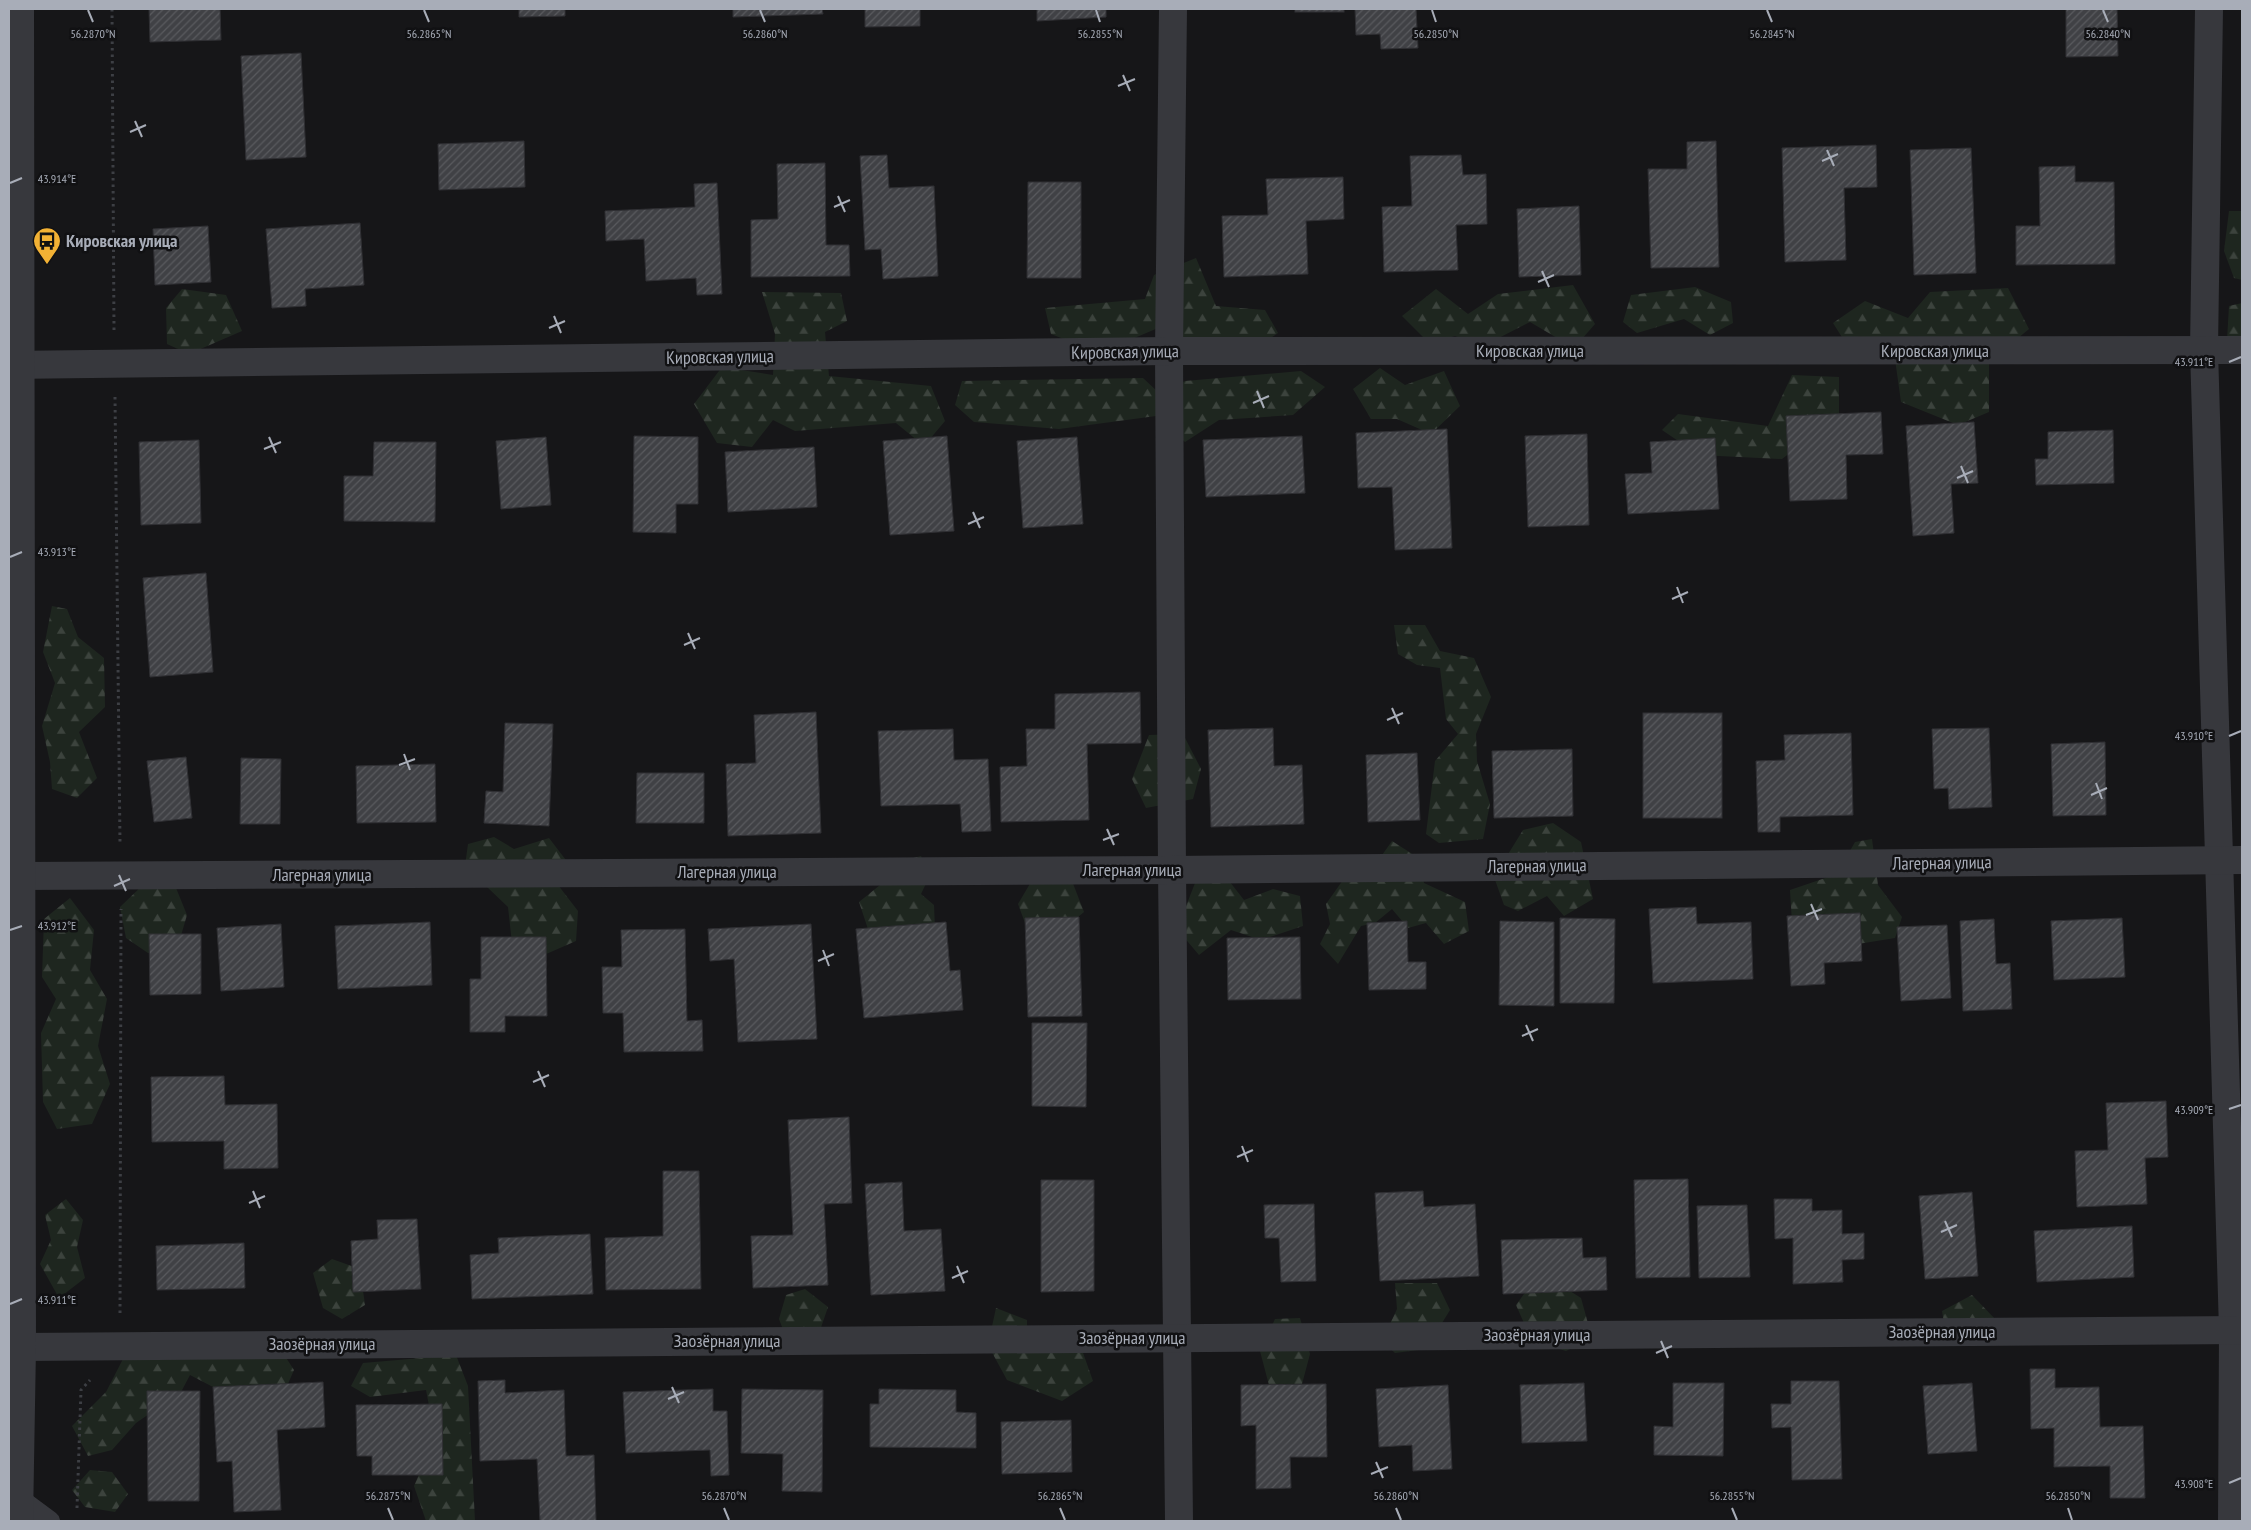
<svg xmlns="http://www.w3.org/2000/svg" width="2251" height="1530" font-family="'PT Sans Narrow',sans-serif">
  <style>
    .forest { fill: url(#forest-firs) }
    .building { fill: url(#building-hatch); stroke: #303034 }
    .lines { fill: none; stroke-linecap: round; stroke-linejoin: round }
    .path { stroke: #3d3f44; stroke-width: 3; stroke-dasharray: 2.5 4; stroke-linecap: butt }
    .service { stroke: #37383d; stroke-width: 20 }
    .minor { stroke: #37383d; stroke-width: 28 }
    .tertiary { stroke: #37383d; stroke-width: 28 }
    .ticks { fill: none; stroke: #a8adb8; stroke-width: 2 }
    .labels { text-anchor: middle; stroke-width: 5; stroke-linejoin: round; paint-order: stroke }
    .poi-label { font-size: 18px; font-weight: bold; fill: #a8adb8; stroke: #111113; text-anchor: start }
    .street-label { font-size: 18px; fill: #a8adb8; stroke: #111113 }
    .ticks-label { font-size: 12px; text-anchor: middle; fill: #a8adb8; stroke: #111113; stroke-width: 5; stroke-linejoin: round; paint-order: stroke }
  </style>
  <defs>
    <pattern id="forest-firs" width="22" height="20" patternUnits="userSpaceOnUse" patternTransform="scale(1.25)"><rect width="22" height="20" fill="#1e261f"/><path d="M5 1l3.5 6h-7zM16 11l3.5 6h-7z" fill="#3c433d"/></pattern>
    <pattern id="building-hatch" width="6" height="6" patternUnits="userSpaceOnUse" patternTransform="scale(1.25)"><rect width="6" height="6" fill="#404145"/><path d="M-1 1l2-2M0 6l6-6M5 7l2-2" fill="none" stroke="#595a5e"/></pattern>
  </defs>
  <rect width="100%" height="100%" fill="#161618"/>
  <g class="forest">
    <path d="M2229,211H2242V280L2234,278L2224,251Z"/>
    <path d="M1196,258L1216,306L1265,310L1278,333L1253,350L1184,345L1158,328L1099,353L1051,334L1045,308L1145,299L1154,275Z"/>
    <path d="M1573,285L1595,324L1574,348L1530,322L1483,346L1455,336L1429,343L1402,316L1436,289L1468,314L1498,294Z"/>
    <path d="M1695,287L1731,302L1733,323L1710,335L1684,319L1637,333L1623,322L1631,295Z"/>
    <path d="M2008,288L2029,329L1989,362V412L1958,425L1901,402L1895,359L1845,342L1833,323L1865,301L1908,318L1930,292Z"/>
    <path d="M182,289L226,295L242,331L189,354L167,344L166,308Z"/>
    <path d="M762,292L841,293L847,321L825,332L829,376L931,386L945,421L924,446L896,423L795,431L773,420L752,447L717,443L694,404L722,367L773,375L775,334Z"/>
    <path d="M2242,303V342L2227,341L2229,306Z"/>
    <path d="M1380,368L1405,385L1444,371L1460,406L1431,434L1397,419H1371L1353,389Z"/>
    <path d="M1301,371L1325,387L1293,415L1219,420L1185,442L1156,416L1059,429L974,422L955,405L962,381L1143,378L1159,393L1185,381Z"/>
    <path d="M1792,375L1839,377V415L1782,459L1699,455L1662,430L1678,414L1768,426Z"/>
    <path d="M52,606L67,609L78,637L104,658L105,707L79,732L97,778L77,798L52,789L50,762L42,726L55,683L43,652Z"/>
    <path d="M1394,625H1425L1440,651L1474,658L1491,697L1476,734L1477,761L1490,804L1483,839L1439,843L1426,834L1435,761L1458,734L1446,719L1440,668L1417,665L1398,654Z"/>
    <path d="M1183,734L1201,769L1193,799L1146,808L1132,779L1149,735Z"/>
    <path d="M1553,823L1581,842L1593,899L1564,916L1547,896L1518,911L1504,905L1494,877L1523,830Z"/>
    <path d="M494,837L514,849L549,838L572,868L558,885L578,911L576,941L537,958L512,943L508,907L465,866L468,844Z"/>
    <path d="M1872,839L1878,885L1902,917L1895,938L1858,944L1845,913L1808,923L1792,922L1790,890L1837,874L1855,842Z"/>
    <path d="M1392,841L1417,857L1424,883L1465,902L1469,931L1444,944L1426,923L1408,928L1392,909L1375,923L1361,926L1338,964L1320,944L1330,924L1326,904L1343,880L1368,875Z"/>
    <path d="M921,856L930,875L921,894L934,905L935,929L871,938L859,902L885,881L891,864Z"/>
    <path d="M1226,877L1244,900L1273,889L1300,896L1303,926L1261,940L1231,930L1199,955L1177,929L1197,878Z"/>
    <path d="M1072,881L1084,912L1060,932L1025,923L1018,904L1031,882Z"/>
    <path d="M145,883L176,888L187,915L177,949L148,953L126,938L120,907Z"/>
    <path d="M70,898L94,930L90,970L107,999L98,1046L110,1084L92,1124L57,1129L43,1102L41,1033L56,999L42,977L44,919Z"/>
    <path d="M66,1199L83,1220L77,1247L85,1278L59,1298L40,1264L51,1240L45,1215Z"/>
    <path d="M332,1259L360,1269L365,1305L342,1319L323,1308L313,1273Z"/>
    <path d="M1540,1272L1581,1298L1592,1338L1566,1351L1532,1341L1516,1305Z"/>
    <path d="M1395,1283H1437L1450,1310L1426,1349L1395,1353L1382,1341L1397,1309Z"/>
    <path d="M805,1289L828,1307L815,1345H789L779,1319L786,1295Z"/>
    <path d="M1972,1295L1996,1320L1987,1346H1948L1942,1311Z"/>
    <path d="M996,1308L1027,1320V1347L1082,1350L1093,1381L1062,1401L1007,1380L988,1345Z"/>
    <path d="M1300,1318L1310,1354L1302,1384L1270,1389L1260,1351L1275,1319Z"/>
    <path d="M283,1353L294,1370L287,1386L213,1387L190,1375L181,1392L136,1423L112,1450L88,1456L72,1426L106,1392L124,1357Z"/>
    <path d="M456,1355L468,1386L475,1521H426L414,1486L435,1437L426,1390L370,1397L351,1386L363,1363Z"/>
    <path d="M90,1470L112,1472L128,1494L115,1512L85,1507L72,1490Z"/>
  </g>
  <g class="building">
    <path d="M149,9H220L221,40L150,42Z"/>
    <path d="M519,9H565V16L519,17Z"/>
    <path d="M733,9H822L823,14L733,17Z"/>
    <path d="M865,9H920V26L865,27Z"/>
    <path d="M1037,9H1106V17L1037,21Z"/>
    <rect x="1295" y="9" width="49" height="3"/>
    <path d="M1355,9H1416L1418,48L1381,49L1380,34L1356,35Z"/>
    <path d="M2066,9H2117L2118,56L2066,57Z"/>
    <path d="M301,53L306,157L246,160L241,56Z"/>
    <path d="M524,141L525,187L439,190L438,144Z"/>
    <path d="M1716,141L1719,267L1651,268L1648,169H1687V142Z"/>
    <path d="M1876,145L1877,187L1844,188L1846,260L1785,262L1782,148Z"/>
    <path d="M1971,148L1976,273L1914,275L1910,150Z"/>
    <path d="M887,155L889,188L934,186L938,276L883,279L881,249L865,250L860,156Z"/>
    <path d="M1461,155L1463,175L1486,174L1487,224L1456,225L1458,270L1384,272L1382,207L1412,206L1410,156Z"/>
    <path d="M825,163L826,245H849L850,276L751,277V220L778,219L777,164Z"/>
    <path d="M2075,166V182H2114L2115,264L2016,265V226H2040L2039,167Z"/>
    <path d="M1343,177L1344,219L1306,221L1308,274L1224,277L1222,216L1268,215L1266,179Z"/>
    <path d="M1028,182H1081V278H1027Z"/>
    <path d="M717,183L722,294L697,295L696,278L646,281L644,239L606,241L605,211L695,207L694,184Z"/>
    <path d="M1579,206L1581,275L1519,277L1517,209Z"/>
    <path d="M360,223L364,285L305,289L306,306L272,308L266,229Z"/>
    <path d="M208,226L211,282L155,285L153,229Z"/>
    <path d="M1881,412L1883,454L1846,455L1847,499L1790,501L1786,416Z"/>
    <path d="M1974,422L1978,483L1951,484L1954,533L1913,536L1906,426Z"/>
    <path d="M1447,429L1452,548L1395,550L1392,487L1358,488L1356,433Z"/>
    <path d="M2113,430L2114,483L2036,485L2035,459H2048V432Z"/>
    <path d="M1587,434L1589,525L1528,527L1525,436Z"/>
    <path d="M634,436L698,437V504H676V533L633,532Z"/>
    <path d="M947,436L954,531L890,535L883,441Z"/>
    <path d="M1302,436L1305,493L1206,497L1203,440Z"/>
    <path d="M546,437L551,505L501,509L496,441Z"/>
    <path d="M1077,437L1083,524L1023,528L1017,441Z"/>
    <path d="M1715,438L1719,509L1628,514L1625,474L1652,473L1650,442Z"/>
    <path d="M199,440L201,523L141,525L139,442Z"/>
    <path d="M374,442H436L435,522L344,521V476H373Z"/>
    <path d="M814,447L817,507L728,512L725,452Z"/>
    <path d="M206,573L213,672L150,677L143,578Z"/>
    <path d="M1140,692L1141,743L1087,744L1089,820L1001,822L1000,767L1027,766L1026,729H1055V694Z"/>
    <path d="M816,712L821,833L728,836L726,764L756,763L754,715Z"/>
    <rect x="1643" y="713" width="79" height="105"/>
    <path d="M505,723L553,724L549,826L484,823L486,791L503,792Z"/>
    <path d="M1273,728L1274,766L1302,765L1304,824L1211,827L1208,730Z"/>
    <path d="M1989,728L1992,807L1949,809L1948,788L1934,789L1932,729Z"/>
    <path d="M953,729L954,760L988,759L991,831L962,832L960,804L881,806L878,731Z"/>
    <path d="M1851,733L1853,815L1780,817V832H1758L1756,761L1785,760L1784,735Z"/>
    <path d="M2105,742L2106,815L2053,816L2051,744Z"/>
    <path d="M1572,749L1573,816L1494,818L1492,751Z"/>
    <path d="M1417,753L1420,820L1368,822L1366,755Z"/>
    <path d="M186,757L192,818L154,822L147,761Z"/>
    <path d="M241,758L281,759L280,824H240Z"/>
    <path d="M435,764L436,822L357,823L356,766Z"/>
    <path d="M637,773H704V823H636Z"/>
    <path d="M1696,907L1697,924L1751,922L1753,979L1653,983L1649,909Z"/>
    <path d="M1860,913L1862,961L1824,963L1825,984L1791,986L1787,916Z"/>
    <path d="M1079,917L1082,1016L1028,1017L1025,918Z"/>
    <path d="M1560,918L1615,919L1614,1003H1560Z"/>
    <path d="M2122,918L2125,977L2054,980L2051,921Z"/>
    <path d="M1994,919L1996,964L2010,963L2012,1009L1963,1011L1960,921Z"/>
    <path d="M1407,921L1408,962H1426V989L1369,990L1367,923Z"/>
    <path d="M1500,921L1554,922V1006L1499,1005Z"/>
    <path d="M430,922L432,985L338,989L335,926Z"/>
    <path d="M946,922L950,971L960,970L963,1010L864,1018L856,929Z"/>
    <path d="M281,924L284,987L221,991L217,928Z"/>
    <path d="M811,924L817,1039L738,1042L734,959L710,961L708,929Z"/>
    <path d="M1947,925L1951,998L1901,1001L1897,927Z"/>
    <path d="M685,929L687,1021L702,1020L703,1051L624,1052L623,1013H603L602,967H622L621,930Z"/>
    <path d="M149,934H201V994L150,995Z"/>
    <path d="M481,937H546L547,1016H505V1032H470V979H481Z"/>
    <path d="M1300,937L1301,999L1228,1000L1227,938Z"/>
    <path d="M1032,1023H1087L1086,1107L1032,1106Z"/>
    <path d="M224,1076L225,1105L277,1104L278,1168L224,1169V1141L152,1142L151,1077Z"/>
    <path d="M2166,1101L2168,1157L2145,1158L2147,1204L2077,1207L2075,1151L2108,1150L2106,1103Z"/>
    <path d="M849,1117L852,1203L824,1204L828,1285L753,1288L751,1236L793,1235L788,1120Z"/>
    <path d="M663,1171H699L701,1289L606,1290L605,1238L663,1236Z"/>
    <path d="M1688,1179L1690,1277L1636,1278L1634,1180Z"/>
    <path d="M1041,1180H1094V1291L1041,1292Z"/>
    <path d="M902,1182L904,1231L941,1229L945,1291L871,1295L865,1184Z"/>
    <path d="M1423,1191L1424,1207L1475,1204L1479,1276L1380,1281L1375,1193Z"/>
    <path d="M1972,1192L1978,1276L1925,1279L1919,1196Z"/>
    <path d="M1774,1199H1812V1211L1842,1210V1234L1864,1233V1259L1842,1260L1843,1282L1793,1284V1238L1775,1239Z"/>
    <path d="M1314,1204L1316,1281L1281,1282L1279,1238H1265L1264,1205Z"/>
    <path d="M1747,1205L1750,1277L1699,1278L1697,1206Z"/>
    <path d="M417,1219L421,1289L353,1292L351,1241L378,1239L377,1220Z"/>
    <path d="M2132,1226L2134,1277L2037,1282L2034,1231Z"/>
    <path d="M590,1234L593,1294L472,1299L470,1255L499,1253L498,1238Z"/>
    <path d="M1582,1238L1583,1258L1606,1257L1607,1290L1503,1294L1501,1240Z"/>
    <path d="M244,1243L245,1288L157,1290L156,1246Z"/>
    <path d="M2030,1369H2055V1388L2099,1387L2100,1427L2143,1426L2145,1498H2110V1466L2054,1467V1428L2031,1429Z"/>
    <path d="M505,1380V1393L564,1390L566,1456L594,1455L596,1521H540L537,1459L480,1461L478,1381Z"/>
    <path d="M1791,1381H1839L1842,1479L1792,1480L1791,1427L1772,1428L1771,1404H1791Z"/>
    <path d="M323,1382L325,1427L277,1430L281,1510L234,1512L232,1461L217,1462L213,1387Z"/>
    <path d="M1584,1383L1587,1441L1522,1443L1520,1385Z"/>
    <path d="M1673,1383H1724L1723,1456L1654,1455V1426L1673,1427Z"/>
    <path d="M1972,1383L1977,1451L1928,1454L1923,1386Z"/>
    <path d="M1326,1384L1327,1457H1290L1291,1488L1256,1489V1425L1241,1426V1385Z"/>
    <path d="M1448,1385L1452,1469L1413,1471L1412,1445L1379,1447L1376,1389Z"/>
    <path d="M713,1389V1411H727L729,1475L711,1476L710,1450L626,1453L623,1392Z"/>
    <path d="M742,1389L823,1390L822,1492L782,1491L783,1454L741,1453Z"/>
    <path d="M879,1389L956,1390V1412L976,1413V1448L870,1447V1404H879Z"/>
    <path d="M147,1391H200L199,1501H148Z"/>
    <path d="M442,1404L443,1475H372V1456H357L356,1405Z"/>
    <path d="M1071,1420L1072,1472L1002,1474L1001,1422Z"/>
  </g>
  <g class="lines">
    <g class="path">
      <path d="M112,9L114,330"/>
      <path d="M115,397L120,843"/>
      <path d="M120,1313L121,909"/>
      <path d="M77,1508L81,1390L90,1380"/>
    </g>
    <path class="service" d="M19,1498L50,1521"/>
    <g class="minor">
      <path d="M1173,9L1169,351L1172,870L1179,1521"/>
      <path d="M2209,9L2204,350L2233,1330L2232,1521"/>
      <path d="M21,876L1172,870L2242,860"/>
      <path d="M22,1347L2242,1330"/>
    </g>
    <g class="tertiary">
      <path d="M9,365L1169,351L2242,350"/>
      <path d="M19,1521L22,1347L20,9"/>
    </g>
  </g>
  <path class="ticks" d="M88,10L93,22M424,10L429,22M760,10L765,22M1096,10L1100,22M1432,10L1436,22M1767,10L1772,22M2103,10L2108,22M1123,75L1130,91M1118,86L1135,79M135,121L142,137M130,132L146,125M1827,150L1834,166M1822,161L1838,154M10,183L22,178M838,196L845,212M834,207L850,200M1542,271L1549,287M1538,282L1554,275M554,316L561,333M549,328L565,321M2229,362L2241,357M1257,391L1264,408M1253,403L1269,396M269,437L276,453M264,449L281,442M1961,466L1968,483M1957,478L1973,471M973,512L980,528M968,524L984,517M10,557L22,552M1677,587L1683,603M1672,599L1688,592M688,633L695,649M684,645L700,638M1392,708L1399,724M1387,720L1403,713M2229,736L2241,731M404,754L410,770M399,765L415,759M2096,783L2102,799M2091,795L2107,788M1107,829L1114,845M1103,840L1119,834M119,875L126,891M114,886L130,879M1811,904L1818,920M1806,915L1822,909M10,930L22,926M823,950L829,966M818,961L834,954M1526,1025L1533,1041M1522,1036L1538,1029M538,1071L545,1087M533,1082L549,1075M2229,1109L2241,1105M1242,1146L1248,1162M1237,1157L1253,1150M253,1191L260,1208M249,1203L265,1196M1945,1221L1952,1237M1941,1232L1957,1225M957,1266L964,1283M952,1278L968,1271M10,1304L22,1299M1661,1341L1668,1358M1656,1353L1672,1346M672,1387L679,1403M668,1399L684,1392M1376,1462L1383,1478M1371,1474L1388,1467M2229,1483L2241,1478M388,1508L393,1520M724,1508L729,1520M1060,1508L1065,1520M1396,1508L1401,1520M1732,1508L1737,1520M2068,1508L2072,1520"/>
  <defs>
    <g id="bus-pin" transform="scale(1.4375)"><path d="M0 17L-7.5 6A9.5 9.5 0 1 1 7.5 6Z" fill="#f2b134" stroke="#111113"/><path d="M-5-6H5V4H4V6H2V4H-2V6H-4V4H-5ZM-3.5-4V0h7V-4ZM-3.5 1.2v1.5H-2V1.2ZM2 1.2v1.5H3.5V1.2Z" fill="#111"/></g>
  </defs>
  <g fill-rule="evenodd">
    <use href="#bus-pin" x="47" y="241"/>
  </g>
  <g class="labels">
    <g class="poi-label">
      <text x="66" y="247">Кировская улица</text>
    </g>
    <g class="street-label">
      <text x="1530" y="357">Кировская улица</text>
      <text x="1935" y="357">Кировская улица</text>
      <text transform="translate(1125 352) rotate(-1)" y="6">Кировская улица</text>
      <text transform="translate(720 357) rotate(-1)" y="6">Кировская улица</text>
      <text transform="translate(1942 863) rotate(-1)" y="6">Лагерная улица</text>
      <text transform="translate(1537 866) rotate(-1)" y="6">Лагерная улица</text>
      <text x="1132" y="876">Лагерная улица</text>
      <text x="727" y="878">Лагерная улица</text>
      <text x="322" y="881">Лагерная улица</text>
      <text x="1942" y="1338">Заозёрная улица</text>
      <text x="1537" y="1341">Заозёрная улица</text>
      <text x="1132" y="1344">Заозёрная улица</text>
      <text x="727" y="1347">Заозёрная улица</text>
      <text x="322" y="1350">Заозёрная улица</text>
    </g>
  </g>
  <g class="ticks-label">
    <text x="93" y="38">56.2870°N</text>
    <text x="429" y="38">56.2865°N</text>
    <text x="765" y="38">56.2860°N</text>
    <text x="1100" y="38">56.2855°N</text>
    <text x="1436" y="38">56.2850°N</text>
    <text x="1772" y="38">56.2845°N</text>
    <text x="2108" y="38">56.2840°N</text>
    <text x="57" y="183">43.914°E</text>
    <text x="2194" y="366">43.911°E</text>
    <text x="57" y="556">43.913°E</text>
    <text x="2194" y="740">43.910°E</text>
    <text x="57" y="930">43.912°E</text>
    <text x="2194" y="1114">43.909°E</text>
    <text x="57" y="1304">43.911°E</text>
    <text x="2194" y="1488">43.908°E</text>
    <text x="388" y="1500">56.2875°N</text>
    <text x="724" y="1500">56.2870°N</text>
    <text x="1060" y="1500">56.2865°N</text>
    <text x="1396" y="1500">56.2860°N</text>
    <text x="1732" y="1500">56.2855°N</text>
    <text x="2068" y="1500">56.2850°N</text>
  </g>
  <rect width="2251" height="1530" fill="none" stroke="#a8adb8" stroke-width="20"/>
</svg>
